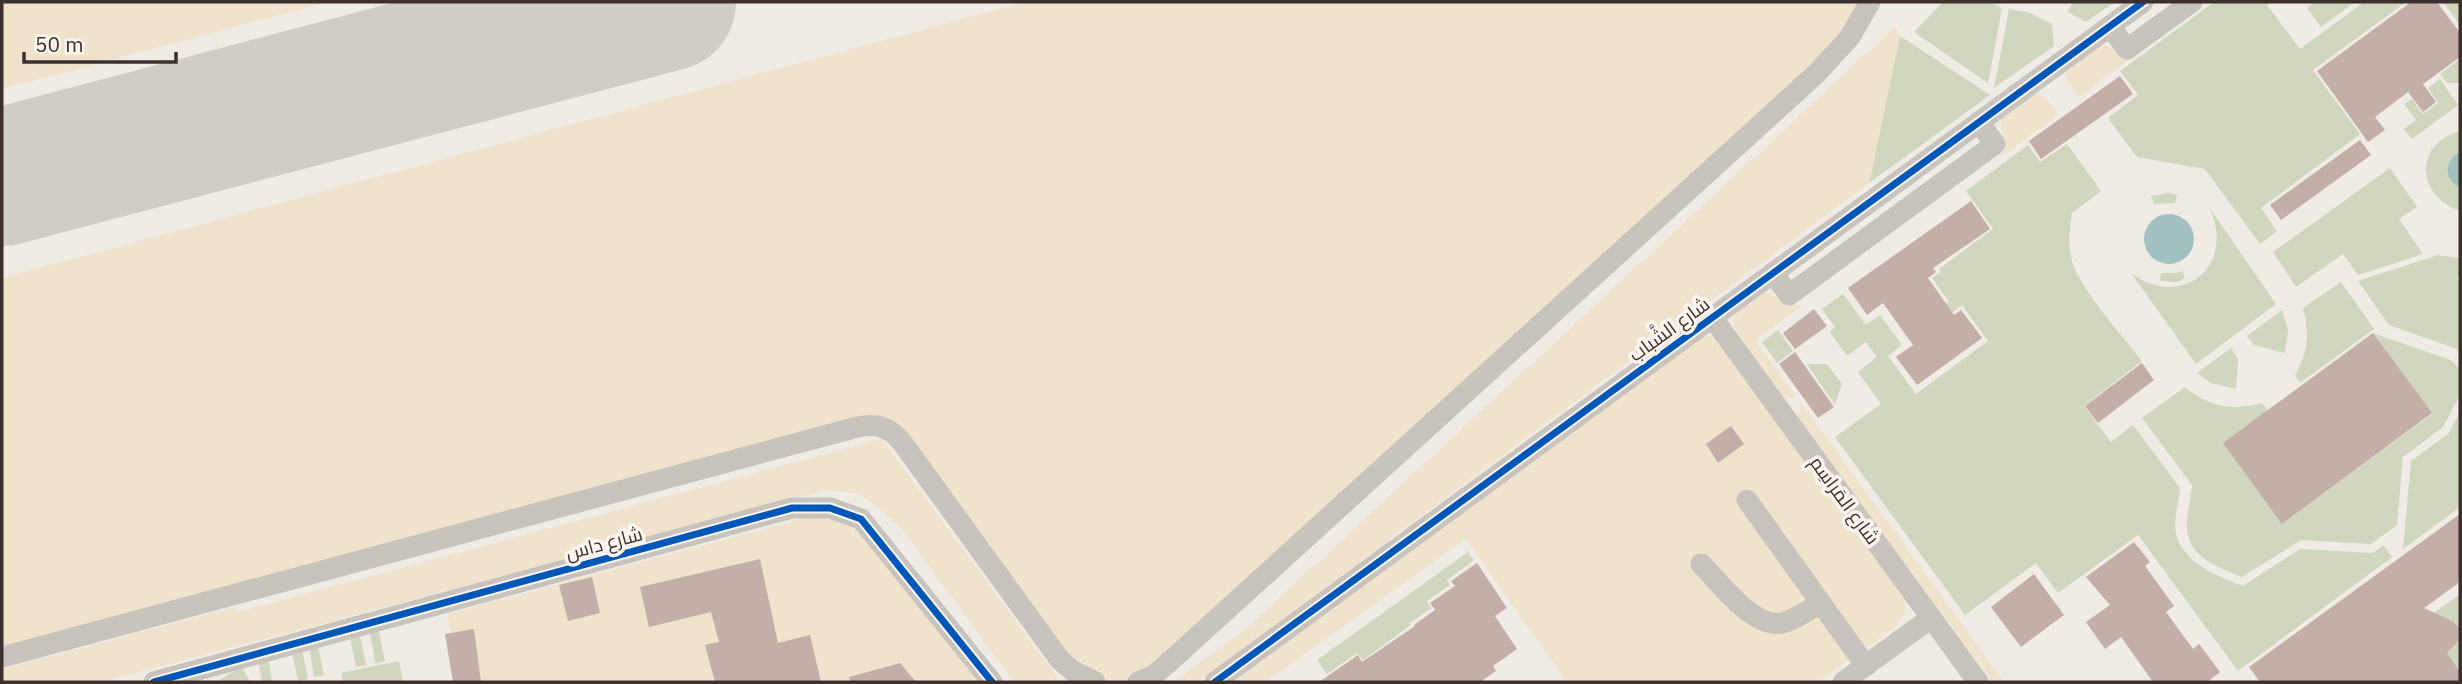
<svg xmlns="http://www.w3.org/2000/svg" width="2462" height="684" font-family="'IBM Plex Sans',Cairo,sans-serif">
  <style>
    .green { fill: #d1d6bf }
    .sand { fill: #efe3cc }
    .water { fill: #a1c2c1 }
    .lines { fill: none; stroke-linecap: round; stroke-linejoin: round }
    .runway { stroke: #d0ccc6; stroke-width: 138 }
    .building { fill: #c3afa7 }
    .minor { stroke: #c9c3be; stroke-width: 21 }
    .cycleway-casing { stroke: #fbf5ee; stroke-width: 11 }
    .cycleway { stroke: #0057b8; stroke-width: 7 }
    .labels { text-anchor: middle; stroke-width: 7; stroke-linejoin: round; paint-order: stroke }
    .street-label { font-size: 19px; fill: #3b302b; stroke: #fbf5ee }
  </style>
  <rect width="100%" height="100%" fill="#f0ebe5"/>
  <g class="green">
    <path d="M1943,2H1990L2002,8L1988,83L1914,32Z"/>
    <path d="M2073,2H2115L2086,22L2067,12Z"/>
    <path d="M2214,2H2270L2267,5L2300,49L2364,2H2406L2313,70L2360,134L2261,208L2277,231L2260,244L2205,169L2137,157L2108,118L2138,95L2120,71Z"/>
    <path d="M2315,2H2355L2321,27L2307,8Z"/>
    <path d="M2443,2H2460V25Z"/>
    <path d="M2009,9L2030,13L2052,24L2054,46L1994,88Z"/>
    <path d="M1900,36L1990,95L1869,183Z"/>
    <path d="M2460,59V83H2447L2440,74Z"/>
    <path d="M2440,79L2458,105L2412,139L2404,129L2416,120L2404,104L2412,99L2423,114L2438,103L2428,88Z"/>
    <path d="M2460,131V211C2415,195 2414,144 2460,131Z"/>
    <path d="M2067,144L2101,191L2072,213C2070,227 2068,242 2071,257C2076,285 2123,336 2142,361L2084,406L2111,442L2133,425L2180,488C2179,500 2175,514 2175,527C2178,561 2216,576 2243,586L2300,549L2373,553L2383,545L2392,557L2238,671L2138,535L2058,593L2036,563L1965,615L1835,437L1881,404L1858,372L1877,357L1866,342L1847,356L1830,332L1835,327L1822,309L1843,294L1866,325L1880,315L1902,345L1888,356L1916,394L1988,341L1962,305L1944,319L1938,310L1949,302L1932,278L1941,272L1939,269L1993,229L1966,191L2028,145L2040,162Z"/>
    <path d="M2390,168L2417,207L2399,219L2423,254L2358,275L2343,254L2296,287L2273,252Z"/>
    <path d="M2170,193L2177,195L2175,203L2154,204L2151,196Z"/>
    <path d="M2209,207L2276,304L2196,364L2131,273C2183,311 2237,265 2209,207Z"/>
    <path d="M2438,255L2460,258V275L2457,278L2460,283V354L2457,349L2389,325L2358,281Z"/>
    <path d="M2182,271L2185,278L2177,282L2160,281L2161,273H2176Z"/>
    <path d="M2341,282L2374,329L2300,383L2295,375C2308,353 2310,332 2303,308Z"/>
    <path d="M2282,310L2288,330L2285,353L2254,345L2247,336Z"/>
    <path d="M1778,330L1793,351L1777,363L1762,342Z"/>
    <path d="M2373,333L2453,361L2460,370V395L2443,427L2403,457L2397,525L2371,544L2301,540L2242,577C2220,568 2189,558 2187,529C2186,515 2191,499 2192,485L2142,418L2185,387C2207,406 2233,412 2261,403L2268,410L2282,524L2432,414Z"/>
    <path d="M2231,348L2238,359L2236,389L2211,383L2197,373Z"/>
    <path d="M1807,364H1827L1842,384L1835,405Z"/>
    <path d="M2460,412V507L2403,549L2411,461L2448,434Z"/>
    <path d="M1468,552L1474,560L1447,580L1450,585L1427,601L1431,608L1410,623L1411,625L1363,660L1357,653L1327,674L1317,660Z"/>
    <path d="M2459,595L2460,668L2440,682H2430L2413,628Z"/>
    <path d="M379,631L385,661L375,663L370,633Z"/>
    <path d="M360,636L366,665L356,667L350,638Z"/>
    <path d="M318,645L324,675L314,677L309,647Z"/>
    <path d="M302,650L308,679L298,681L292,652Z"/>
    <path d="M268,657L272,682H262L258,659Z"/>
    <path d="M399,661L403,681L343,682L341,673Z"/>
    <path d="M241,666L250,682H218Z"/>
  </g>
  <g class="sand">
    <path d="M2,2H328L2,89Z"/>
    <path d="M1025,2H1860L1837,44L1226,604L1129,682H1100L1078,673L878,421L2,656V278Z"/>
    <path d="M1895,27L1900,36L1869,183L1198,682H1173L1246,629Z"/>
    <path d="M2099,43L2121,52L2127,61L2079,97L2066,78L2069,65Z"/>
    <path d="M2031,93L2045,97L2058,115L2004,155L2000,116Z"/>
    <path d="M1757,291L1766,292L1800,307L1755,340L1796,397L1783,398L1734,327C1734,309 1742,302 1757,291Z"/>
    <path d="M1703,335H1709L1717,343L1902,593L1905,601V612L1896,627L1818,682H1567L1466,539L1265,682H1234L1382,569Z"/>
    <path d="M1802,404L2004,682H1993L1796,417Z"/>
    <path d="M882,439L1061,682H1014L902,529L880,509L859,494L825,490L102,682H2V669L235,607L237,612Z"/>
    <path d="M817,517L851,524L866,532L989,682H461L447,614L801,519Z"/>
  </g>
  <g class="water">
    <path d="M2460,152V188C2443,179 2444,160 2460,152Z"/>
    <circle cx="2169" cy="239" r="25"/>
  </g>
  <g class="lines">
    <path class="runway" d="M2,177L667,2"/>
  </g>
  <g class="building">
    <path d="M2411,2H2437L2460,33V57L2423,84L2436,102L2423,112L2408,92L2375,117L2385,130L2368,142L2317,71Z"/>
    <path d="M2120,76L2133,94L2041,159L2029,141Z"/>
    <path d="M2360,140L2371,155L2281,220L2270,205Z"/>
    <path d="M1971,201L1990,229L1933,268L1936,272L1928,278L1954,315L1961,310L1982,338L1917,385L1896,357L1913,345L1883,303L1867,315L1848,288Z"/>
    <path d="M1814,309L1827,326L1795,349L1783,333Z"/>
    <path d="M2373,333L2432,413L2282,524L2223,443Z"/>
    <path d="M1795,352L1834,407L1818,418L1779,364Z"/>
    <path d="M2142,363L2154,380L2098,423L2085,406Z"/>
    <path d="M1731,426L1744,444L1718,463L1706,444Z"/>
    <path d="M2460,514V582L2424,608L2454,622L2459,629L2458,641L2447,653L2460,672V682H2260L2249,667Z"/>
    <path d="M2134,542L2150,562L2145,566L2174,606L2166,612L2193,649L2199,644L2220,672L2207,682H2153L2121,637L2105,649L2086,622L2110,605L2086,577Z"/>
    <path d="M760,559L778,643L810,635L821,682H715L705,645L719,642L711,612L649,627L640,587Z"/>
    <path d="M1477,563L1507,608L1495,616L1517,649L1493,666L1496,671L1480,682H1319L1358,655L1362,662L1415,626L1414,625L1435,610L1430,603L1455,586L1451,581Z"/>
    <path d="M2034,574L2064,615L2021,647L1991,607Z"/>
    <path d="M592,577L600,613L568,621L559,585Z"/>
    <path d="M474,629L481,682H453L445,634Z"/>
    <path d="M900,663L916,682H850L849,677Z"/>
  </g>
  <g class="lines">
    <g class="minor">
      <path d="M2110,26L2127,49L2192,2"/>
      <path d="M1773,273L1789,295L1995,144L1979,122"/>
      <path d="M1712,317L1978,682"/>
      <path d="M1747,500L1866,666"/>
      <path d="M1701,564C1719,582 1754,629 1782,623C1794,621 1809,609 1821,603"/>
      <path d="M2,657L854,428C876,422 891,427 904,445L1060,660L1073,671L1095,682"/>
      <path d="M154,682L792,508H830L861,519L992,682"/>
      <path d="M1138,682L1153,676L1166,665L1816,74L1850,37L1870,2"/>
      <path d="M1215,682L2143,2"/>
      <path d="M1843,682L1931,618"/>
    </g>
    <g class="cycleway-casing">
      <g id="cycleway">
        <path d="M154,682L792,508H830L861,519L992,682"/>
        <path d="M1215,682L2143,2"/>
      </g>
    </g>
    <use href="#cycleway" class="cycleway"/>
  </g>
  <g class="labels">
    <g class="street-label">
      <text transform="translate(1669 329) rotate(-36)" y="7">شارع الشَّباب</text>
      <text transform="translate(1845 500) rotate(54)" y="7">شارع المَراسِم</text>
      <text transform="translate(604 543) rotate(-15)" y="7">شارع داس</text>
    </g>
  </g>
  <rect width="2462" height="684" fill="none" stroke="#3b302b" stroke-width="7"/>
  <path d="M24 52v10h152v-10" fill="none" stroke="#3b302b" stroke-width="3.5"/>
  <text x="35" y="52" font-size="21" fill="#3b302b" stroke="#fbf5ee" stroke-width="5" paint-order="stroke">50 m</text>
</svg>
